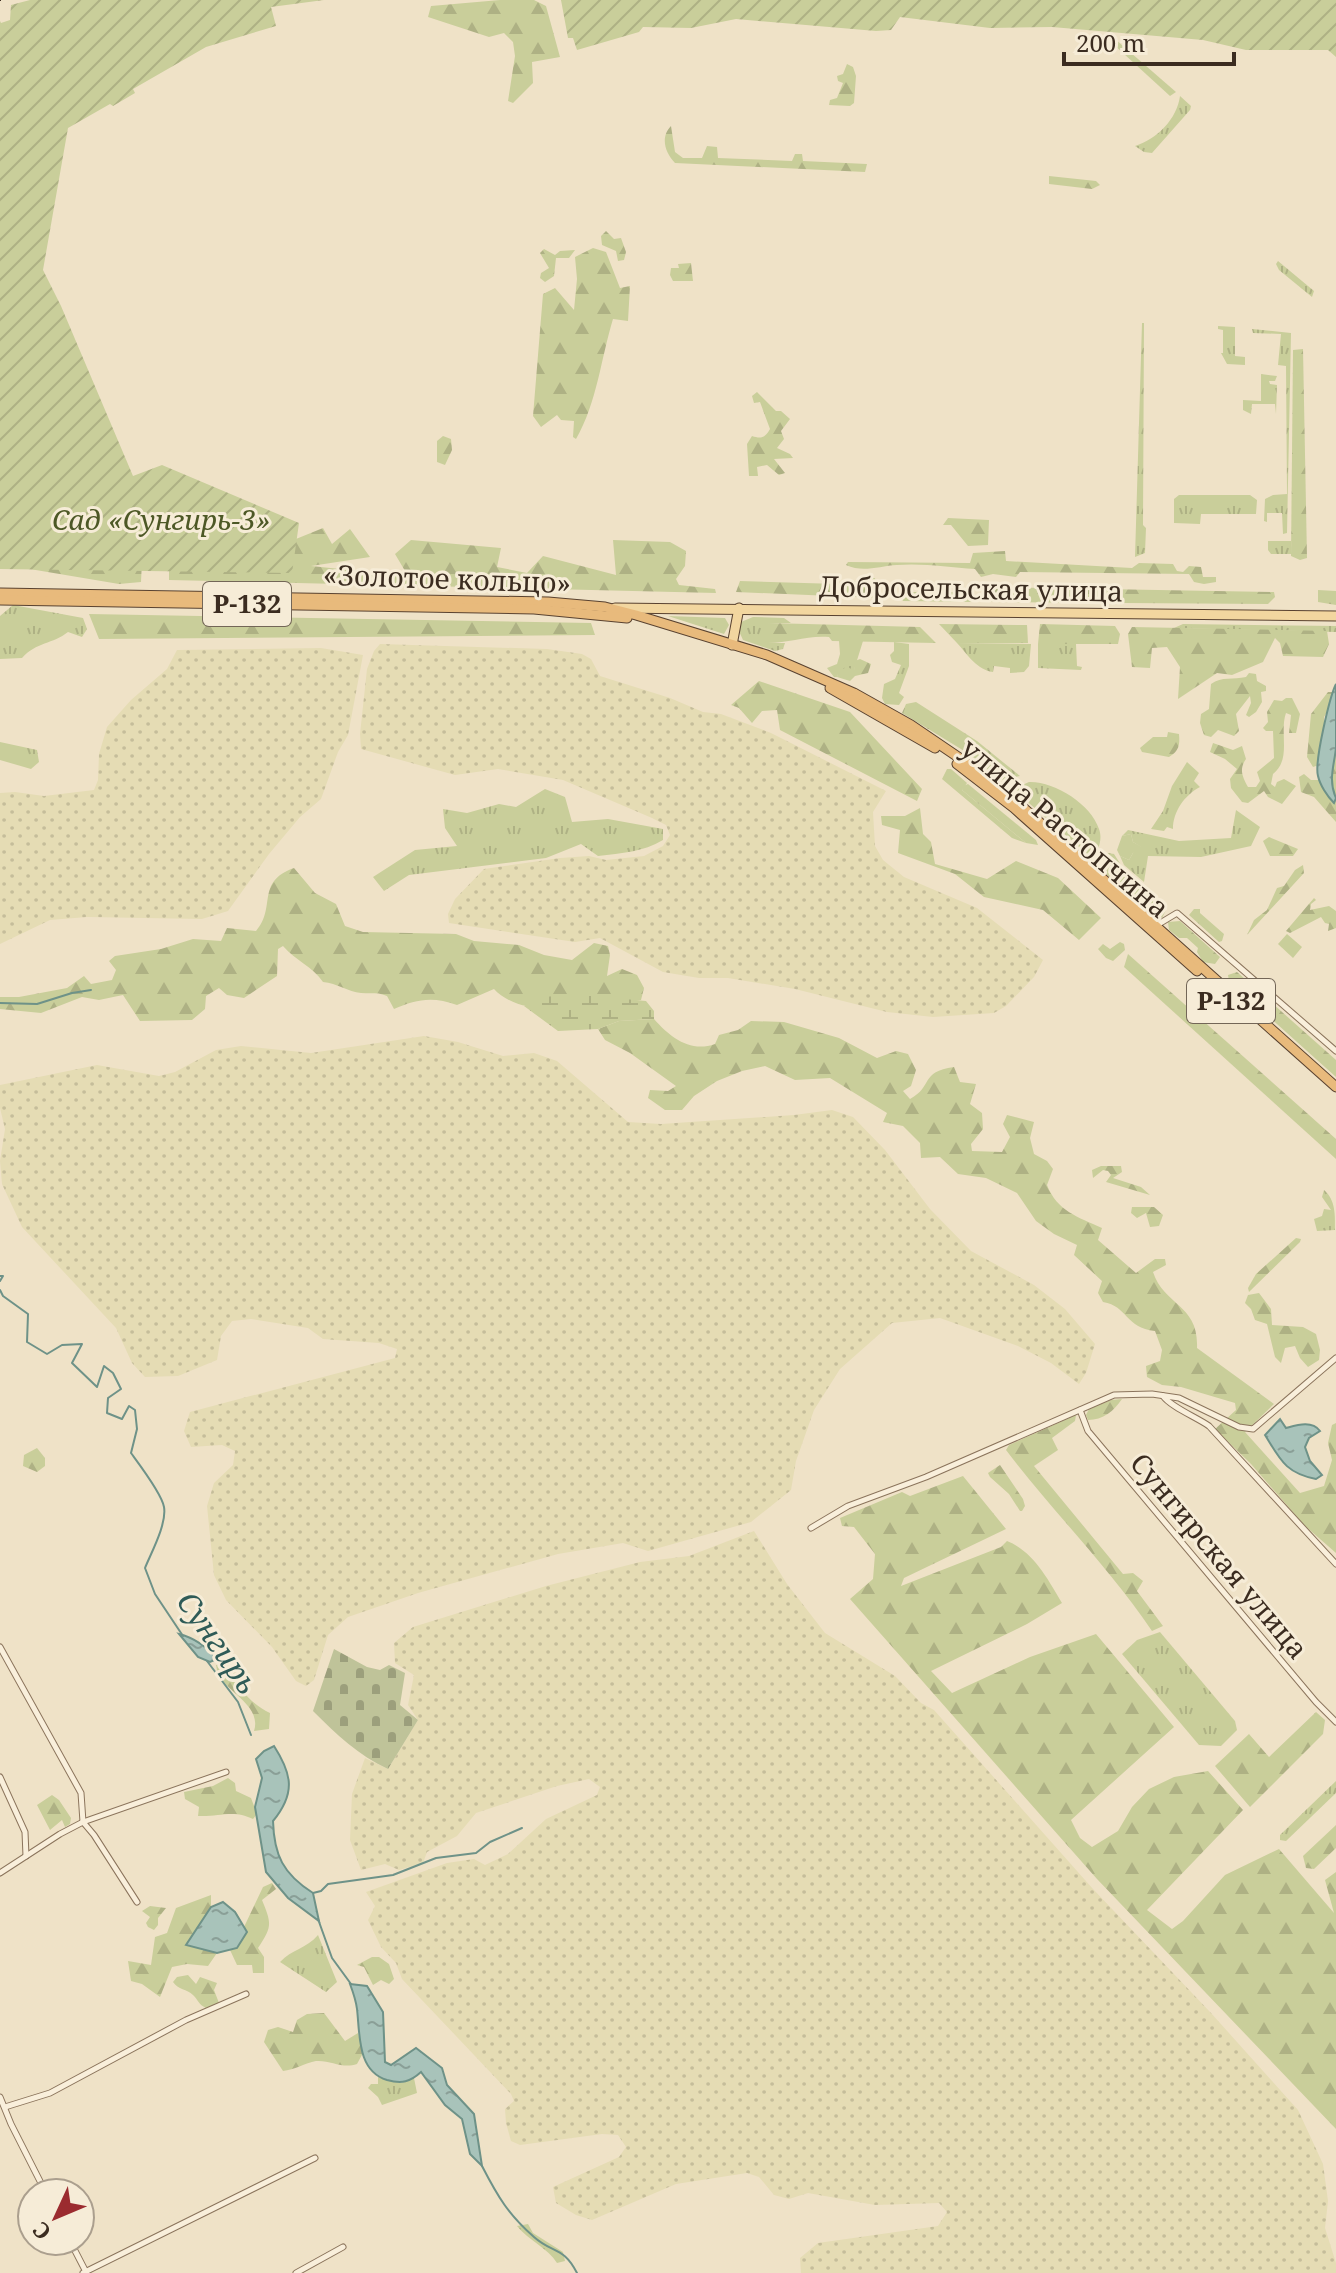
<svg xmlns="http://www.w3.org/2000/svg" width="1336" height="2273" font-family="'Noto Serif',serif">
  <style>
    .farmland { fill: url(#farmland-dots) }
    .grass { fill: url(#grass-tufts) }
    .forest { fill: url(#forest-firs) }
    .wetland { fill: url(#wetland-marsh) }
    .cemetery { fill: url(#cemetery-stones) }
    .park { fill: #c9ce9a }
    .garden { fill: url(#garden-furrows) }
    .water { fill: url(#water-ripples); stroke: #6e9288; stroke-width: 2 }
    .lines { fill: none; stroke-linecap: round; stroke-linejoin: round }
    .stream { stroke: #6e9288; stroke-width: 2 }
    .minor-casing { stroke: #8b745c; stroke-width: 7 }
    .primary-casing { stroke: #594230; stroke-width: 11 }
    .trunk-casing { stroke: #594230; stroke-width: 11 }
    .minor { stroke: #f9efdb; stroke-width: 5 }
    .primary { stroke: #f2d69f; stroke-width: 9 }
    .trunk { stroke: #e8ba7c; stroke-width: 9 }
    .rail { stroke: #3b2c20; stroke-width: 2; stroke-dasharray: 14 14; stroke-linecap: butt }
    .labels { text-anchor: middle; stroke-width: 6; stroke-linejoin: round; paint-order: stroke }
    .shield { fill: #f6ecd7; stroke: #736657; stroke-width: 2 }
    .shield-label { font-size: 26px; font-weight: bold; fill: #3b2c20 }
    .park-label { font-size: 28px; font-style: italic; fill: #4d5826; stroke: #f6ecd7 }
    .street-label { font-size: 28px; fill: #3b2c20; stroke: #f6ecd7 }
    .water-label { font-size: 30px; font-style: italic; fill: #2f5b57; stroke: #f6ecd7 }
  </style>
  <defs>
    <pattern id="farmland-dots" width="8" height="8" patternUnits="userSpaceOnUse" patternTransform="scale(2)"><rect width="8" height="8" fill="#e5dcb4"/><path d="M2 2h.1M6 6h.1" fill="none" stroke="#c5bd9a" stroke-width="1.8" stroke-linecap="round"/></pattern>
    <pattern id="grass-tufts" width="24" height="20" patternUnits="userSpaceOnUse" patternTransform="scale(2)"><rect width="24" height="20" fill="#c9ce9a"/><path d="M3 7l-1-3M5 7V3M7 7l1-3M15 17l-1-3M17 17v-4M19 17l1-3" fill="none" stroke="#aeb184"/></pattern>
    <pattern id="forest-firs" width="22" height="20" patternUnits="userSpaceOnUse" patternTransform="scale(2)"><rect width="22" height="20" fill="#c9ce9a"/><path d="M5 1l3.5 6h-7zM16 11l3.5 6h-7z" fill="#aeb184"/></pattern>
    <pattern id="wetland-marsh" width="20" height="14" patternUnits="userSpaceOnUse" patternTransform="scale(2)"><rect width="20" height="14" fill="#c9ce9a"/><path d="M1 5h8M5 5V1M11 12h8M15 12V8" fill="none" stroke="#aeb184"/></pattern>
    <pattern id="cemetery-stones" width="16" height="16" patternUnits="userSpaceOnUse" patternTransform="scale(2)"><rect width="16" height="16" fill="#bfc399"/><path d="M2 7V4a2 2 0 0 1 4 0v3zM10 15v-3a2 2 0 0 1 4 0v3z" fill="#9c9f7c"/></pattern>
    <pattern id="garden-furrows" width="10" height="10" patternUnits="userSpaceOnUse" patternTransform="scale(2)"><rect width="10" height="10" fill="#c9ce9a"/><path d="M-1 1l2-2M0 10L10 0M9 11l2-2" fill="none" stroke="#aeb184"/></pattern>
    <pattern id="water-ripples" width="26" height="14" patternUnits="userSpaceOnUse" patternTransform="scale(2)"><rect width="26" height="14" fill="#a8c3ba"/><path d="M2 4q2-2 4 0t4 0M15 11q2-2 4 0t4 0" fill="none" stroke="#8a9f97"/></pattern>
  </defs>
  <rect width="100%" height="100%" fill="#efe2c7"/>
  <g class="farmland">
    <path d="M380,644L547,649L582,654L591,659L600,676L670,698L703,712L721,714L771,733L886,791L873,812L875,846L883,860L904,877L977,908L1043,960L1034,977L1006,1006L994,1013L933,1017L887,1012L795,989L728,978H699L663,972L600,938L575,942L449,923L448,914L455,899L484,869L560,858L589,856L606,860L644,856L663,846L670,835L666,825L652,818L563,780L498,769L455,775L361,749L360,734L367,669L374,651Z"/>
    <path d="M321,648L363,655L348,735L338,752L321,799L300,817L269,854L228,911L202,919L87,917L50,920L0,944V793L15,792L44,796L94,790L98,780L99,754L107,727L131,700L167,669L177,650Z"/>
    <path d="M424,1036L458,1042L503,1056L534,1053L557,1061L628,1122L661,1124L794,1115L832,1110L853,1117L885,1150L930,1209L971,1251L1034,1285L1065,1309L1095,1344L1086,1373L1079,1384L1051,1363L1018,1346L940,1318L892,1323L840,1369L814,1410L796,1461L791,1490L751,1522L648,1551L623,1543L558,1554L418,1593L348,1617L328,1635L314,1680L306,1686L296,1681L272,1647L226,1600L214,1575L207,1506L214,1483L233,1465L235,1451L222,1445L191,1447L184,1431L190,1412L395,1358L397,1349L379,1343L323,1339L308,1328L251,1319L232,1321L221,1336L217,1360L178,1376L145,1377L132,1363L116,1328L22,1227L2,1184L0,1161L5,1129L0,1108V1085L97,1065L159,1076L175,1072L216,1050L241,1046L311,1053Z"/>
    <path d="M754,1531L787,1584L825,1633L895,1676L921,1703L934,1710L1093,1889L1211,2013L1298,2110L1323,2164L1328,2201L1325,2228L1336,2263V2273H801L800,2258L818,2243L938,2226L947,2212L939,2203L875,2205L808,2193L789,2199L774,2195L759,2177L747,2173L676,2184L592,2220L576,2215L556,2203L553,2187L619,2157L626,2147L618,2135L602,2134L520,2145L511,2141L506,2123L505,2109L514,2101L511,2094L402,1979L396,1963L381,1947L368,1920L375,1906L366,1892L447,1863L474,1859L485,1865L508,1854L546,1819L597,1795L600,1787L589,1779L557,1786L476,1813L457,1836L427,1852L423,1863L399,1870L385,1864L361,1870L350,1840L352,1794L365,1758L388,1769L418,1720L408,1705L414,1675L395,1663L394,1643L413,1627L546,1586L640,1562L689,1556Z"/>
  </g>
  <g class="grass">
    <path d="M1180,96L1191,106L1190,110L1152,153L1144,152L1135,146C1157,139 1177,119 1180,96Z"/>
    <path d="M1278,261L1314,291L1312,297L1279,270L1276,264Z"/>
    <path d="M1142,323H1144L1143,525L1146,528L1145,553L1135,557Z"/>
    <path d="M1218,326L1235,327V356L1245,357V365L1227,364L1221,353H1223V330L1218,329Z"/>
    <path d="M1252,329L1291,333L1287,533L1283,534L1282,513H1267V522L1264,521L1265,499L1273,495L1287,494L1286,366L1278,365L1281,334L1253,333Z"/>
    <path d="M1261,374L1277,376L1275,381H1269L1270,384L1277,385L1276,414L1275,404H1252L1251,414L1243,410V400L1261,401Z"/>
    <path d="M1179,495H1250L1257,500L1256,514H1201L1200,524L1174,523V499Z"/>
    <path d="M1268,541H1291V554H1271L1268,550Z"/>
    <path d="M909,592H968L971,593L974,602L903,601L902,599Z"/>
    <path d="M13,605L83,618L87,629L82,637L68,632C53,644 36,642 22,658L0,659V616Z"/>
    <path d="M668,616L725,618L729,625L724,634Z"/>
    <path d="M753,617L784,618L791,623H769L768,643H785L783,649L775,651L743,640L738,629L741,622Z"/>
    <path d="M1183,624L1336,626V632L1174,628Z"/>
    <path d="M839,641H863L854,670L839,671L837,677H834L827,668L837,664L840,654Z"/>
    <path d="M894,642L909,644V666L899,693L904,697L899,705L885,704L882,698L884,684L895,679L901,665L892,662L890,655L894,651Z"/>
    <path d="M957,643L1031,644L1029,666L1024,672L1010,673V668L994,666L993,672C977,670 968,655 957,643Z"/>
    <path d="M1038,644H1076L1077,666L1082,667L1081,670L1038,668Z"/>
    <path d="M916,702L977,741L1020,776L1001,780L961,749L902,713L906,704Z"/>
    <path d="M0,742L37,750L39,762L31,769L0,760Z"/>
    <path d="M1187,762L1199,773L1194,781L1200,787C1185,795 1173,811 1173,829L1167,827L1164,831L1151,829L1163,811L1172,786Z"/>
    <path d="M947,769H951L967,783L962,790L1026,843L1012,838L942,779Z"/>
    <path d="M1029,782C1054,781 1091,804 1099,829C1103,839 1098,851 1093,859L1013,789Z"/>
    <path d="M545,789L565,797L572,822L608,819L663,829V840C643,852 622,853 598,856L581,844L546,858L409,875L384,891L373,877L415,850L457,846L445,828L443,809L467,813L499,804L516,807Z"/>
    <path d="M1236,810L1260,827L1251,846L1201,857L1148,856L1144,882L1124,865L1120,856L1129,860L1133,853L1141,847L1133,842L1131,834L1122,836L1128,830L1179,841L1231,838Z"/>
    <path d="M1108,853L1114,854L1128,876L1166,910L1162,918L1157,919L1105,873L1103,859Z"/>
    <path d="M1324,1190C1336,1200 1335,1216 1335,1230L1317,1231L1314,1219L1322,1216L1324,1209L1331,1210L1322,1197Z"/>
    <path d="M1160,1632L1235,1721L1237,1730L1221,1746L1199,1745L1122,1654L1137,1640Z"/>
    <path d="M1336,1781V1793L1286,1841L1280,1840V1835Z"/>
    <path d="M318,1935L337,1982L326,1992L280,1962C292,1949 306,1949 318,1935Z"/>
    <path d="M378,2077L401,2083L414,2078L417,2093L382,2105L378,2097L368,2088L371,2084H378Z"/>
    <path d="M528,2224L533,2233L563,2252L565,2261L557,2263C548,2248 529,2241 517,2226Z"/>
  </g>
  <g class="forest">
    <path d="M500,0H534L546,6L560,57L532,62L533,83L513,103L508,101L515,56L513,42L504,33L489,37L428,17L431,6Z"/>
    <path d="M1115,39L1176,92L1170,96L1112,43Z"/>
    <path d="M847,64L853,67L856,76L854,103L850,106L829,105L830,100L837,98L843,83L838,81L837,76L843,74Z"/>
    <path d="M671,126L675,152L683,158H702L707,146L717,147L718,158L792,161L795,154H802L803,161L867,164L865,172L675,163C665,153 660,137 671,126Z"/>
    <path d="M1049,176L1096,181L1100,185L1092,189L1049,184Z"/>
    <path d="M606,231L614,239L621,238L626,252L624,260L618,261L616,251L602,245L601,236Z"/>
    <path d="M593,248L606,252L620,288L630,286L628,321L613,319C601,358 597,403 576,439L573,437L574,421L561,420L557,415L541,427L533,416L543,294L555,288L574,310L577,279L575,257Z"/>
    <path d="M544,249L555,255L560,251L575,250L569,258H556L554,276L545,282L540,278L541,273L549,268L540,253Z"/>
    <path d="M691,263L693,281H673L670,275L671,268H679L678,264Z"/>
    <path d="M1303,349L1307,558L1300,560L1291,556L1293,350Z"/>
    <path d="M757,392L776,411H781L790,419L781,431L784,439L777,448L790,454L793,458L774,459L785,473L779,475L767,465L757,467L758,476H749L747,444L752,436C761,439 765,438 770,429L760,402L754,403L752,396Z"/>
    <path d="M443,436L451,439L452,450L445,465L437,462V441Z"/>
    <path d="M948,518L989,520L988,545L968,546L951,525H943Z"/>
    <path d="M323,528L332,544L350,529L370,557L311,566L408,576L395,554L411,540L501,548L497,567L527,573L543,556L616,575L613,540L670,542L686,551L685,566L676,579L679,585L715,589L716,593L169,580V558L142,561L141,582L119,584L0,564L291,541Z"/>
    <path d="M1005,551L1006,561L1132,568L1139,563L1173,564L1177,571L1183,572L1189,566L1201,567L1203,577H1216V582L1204,584L1194,582L1189,574L1020,572L1016,577L993,574L981,577L975,569C949,567 922,563 897,565C879,566 863,573 846,565L848,562L970,563L973,553Z"/>
    <path d="M875,578L878,598L736,592L740,581L838,584Z"/>
    <path d="M990,587L1274,592L1275,597L1268,604L992,602L985,594Z"/>
    <path d="M1318,590L1336,591V605L1318,602Z"/>
    <path d="M89,614L591,623L595,635L99,639Z"/>
    <path d="M769,623L920,627L936,643L832,641L829,637C808,635 789,643 768,643L762,633Z"/>
    <path d="M939,624L1027,625L1028,643H957Z"/>
    <path d="M1040,624L1115,626L1120,634L1118,644H1038Z"/>
    <path d="M1132,627L1327,631L1329,644L1323,657L1283,656L1280,643L1275,638L1263,662L1232,675L1217,673L1178,699L1180,667L1167,647L1152,648L1150,668L1132,667L1128,634Z"/>
    <path d="M860,659L871,664L868,673L855,676L850,681L837,677L838,671L847,667L854,670L855,661Z"/>
    <path d="M1249,673L1256,674L1257,681L1266,686V691L1261,692L1262,702L1256,712L1249,717L1246,715L1251,703L1250,696L1236,714L1239,731L1234,736L1218,730L1211,737L1204,735L1200,723L1201,714L1209,709L1211,684C1222,676 1233,680 1246,677Z"/>
    <path d="M759,681L850,712L922,789L917,801L780,730L777,710L762,711L752,723L739,708L731,705Z"/>
    <path d="M1328,692H1333L1332,704L1324,717V734L1318,753L1319,765L1313,767L1307,757L1311,714Z"/>
    <path d="M1286,698H1292L1300,714L1296,733H1289L1291,715L1286,713C1279,733 1292,759 1273,774L1271,784L1275,787L1277,782L1284,779L1296,786L1282,804L1268,797L1264,791L1248,803L1242,802L1231,788L1230,779L1237,769L1225,759L1210,752L1213,743L1233,750L1242,746L1246,759C1239,769 1242,776 1248,787H1256L1260,781L1257,772L1274,758L1273,731H1266L1263,728L1268,722L1267,712L1274,700L1282,701Z"/>
    <path d="M1168,732L1179,734C1180,745 1179,751 1169,757L1142,752L1140,748L1153,737H1167Z"/>
    <path d="M1336,750V822L1314,797L1301,792L1299,777L1304,774L1311,780H1321L1327,795L1336,798C1329,782 1330,766 1336,750Z"/>
    <path d="M968,784L1036,840L1038,845L1026,843L962,790L963,786Z"/>
    <path d="M920,808L923,834L931,842L935,864L987,879L1016,861L1058,878L1101,918L1079,940L1043,910L984,897L955,874L898,853L900,830L882,825L881,816H905Z"/>
    <path d="M1131,834L1133,842L1142,847L1140,852L1133,853L1129,860L1120,856L1117,850L1122,836Z"/>
    <path d="M1269,837L1298,849L1293,856H1270L1263,841Z"/>
    <path d="M1303,865L1304,873L1247,935L1254,920L1267,910L1277,888L1284,886L1295,870Z"/>
    <path d="M294,868L315,893L336,904L345,926L363,932L456,934L474,941L519,945L544,955L572,960L594,943L608,946L610,955L607,976L622,969L637,975L644,988L641,1000C612,1006 557,1009 527,1006C516,1005 501,997 494,989L457,1005C433,996 416,999 394,1009L387,996C378,992 371,994 361,993C348,992 337,983 323,982C312,966 296,961 283,946L278,949L277,976L244,998L227,995L219,988L206,996L205,1009L192,1020L140,1021L123,995L99,1000L82,997L41,1013L0,1009V997H19L67,988L84,976L91,984L112,980L116,970L109,961L115,956L161,949L193,939L221,941L227,928L256,931C277,907 255,882 294,868Z"/>
    <path d="M1314,898L1316,900L1311,904L1310,910L1329,906L1336,911V928L1328,931L1329,924L1325,923L1321,917L1290,933L1286,931Z"/>
    <path d="M1194,909H1200V913L1224,934L1222,941L1219,942L1189,915Z"/>
    <path d="M1180,921L1220,957L1215,964L1203,962L1197,952L1198,948L1187,938H1179L1169,930L1168,922Z"/>
    <path d="M1120,942L1124,944L1125,950L1113,961L1106,958L1098,949L1103,944L1110,949Z"/>
    <path d="M1128,954L1336,1139V1159L1124,967Z"/>
    <path d="M1237,972L1336,1060V1077L1229,981L1228,975Z"/>
    <path d="M654,1019C670,1037 690,1053 715,1044L719,1035L738,1030L751,1021L784,1022L839,1038L877,1058L896,1051L908,1054L916,1070L911,1086L903,1091L910,1099C934,1086 919,1072 954,1067L960,1082L976,1084L970,1104L982,1113L983,1129L971,1144L972,1151L1002,1152L1010,1137L1003,1124L1007,1115L1034,1122L1030,1138L1034,1154L1047,1161L1053,1169L1047,1185C1057,1211 1078,1217 1102,1228L1098,1240L1136,1273L1155,1259H1165L1166,1265L1153,1272C1164,1306 1199,1304 1197,1348L1274,1404L1245,1432L1300,1493L1324,1486L1332,1460L1328,1443L1332,1425L1336,1423V1553L1304,1525L1251,1464L1215,1429L1236,1410L1235,1403L1181,1387L1162,1385L1147,1377L1146,1366L1160,1361L1162,1350L1155,1331C1125,1328 1128,1306 1103,1302L1098,1293L1102,1281L1074,1255L1077,1245L1054,1234L1036,1221L1017,1193L986,1178L958,1174L940,1157L921,1158L920,1143L903,1126L883,1122L887,1113L830,1078L795,1080L765,1066L742,1071L717,1081L694,1096L682,1110H665L648,1098L650,1090L668,1091L676,1086L630,1053L605,1040L598,1029L619,1021Z"/>
    <path d="M1101,1166H1121L1122,1172L1113,1178L1141,1187L1150,1195L1106,1182L1111,1175L1108,1171L1103,1170L1093,1178L1092,1170Z"/>
    <path d="M1132,1207H1154L1163,1215L1159,1226L1150,1227L1146,1213L1137,1218L1131,1213Z"/>
    <path d="M1296,1238L1301,1239L1300,1242L1249,1292L1248,1288L1256,1274Z"/>
    <path d="M1259,1293L1271,1309L1272,1325L1303,1327L1316,1334L1320,1350L1319,1360L1308,1367L1300,1358L1295,1346L1285,1348L1281,1363L1275,1357L1267,1324L1255,1320L1251,1309L1245,1303L1248,1295Z"/>
    <path d="M1122,1399C1114,1411 1103,1420 1088,1420L1086,1415L1089,1409L1111,1400Z"/>
    <path d="M1076,1415L1075,1421L1052,1438L1058,1450L1034,1466L1123,1574L1133,1573L1143,1581L1137,1591L1163,1626L1152,1631C1109,1567 1053,1512 1006,1450L1009,1445Z"/>
    <path d="M37,1448L45,1458V1466L37,1472L23,1466L24,1455Z"/>
    <path d="M1000,1465L1023,1499L1025,1506L1022,1511H1020L1009,1494L990,1477L988,1473Z"/>
    <path d="M963,1476L1006,1529L904,1578L901,1586L1001,1547L1007,1541C1033,1551 1048,1579 1062,1603L1027,1624L931,1671L952,1693L1030,1657L1096,1634L1174,1727L1071,1820L1080,1838L1092,1847L1118,1831L1132,1807L1149,1789L1174,1777L1208,1771L1243,1810L1147,1910L1172,1929L1183,1921L1225,1875L1279,1849L1334,1913L1325,1880L1336,1872V2129L1097,1879L850,1599L873,1579L875,1554L854,1527L842,1526L840,1518L902,1492L910,1496Z"/>
    <path d="M216,1665H227L235,1670C236,1690 254,1705 270,1713L269,1729L254,1731C263,1702 219,1692 216,1665Z"/>
    <path d="M1316,1712L1325,1720L1323,1734L1250,1807L1215,1766L1249,1734L1269,1757Z"/>
    <path d="M228,1778L235,1783L236,1791L251,1798L257,1814L253,1819C233,1809 220,1817 198,1816L199,1807L185,1799L184,1792L213,1786Z"/>
    <path d="M52,1795L59,1800L71,1818L70,1824L65,1827L62,1820L50,1830L37,1805Z"/>
    <path d="M1336,1825V1848L1314,1869L1306,1868L1303,1856Z"/>
    <path d="M272,1883L276,1889L262,1900C272,1924 272,1927 258,1948L264,1957V1973H253L252,1965H237L230,1950L237,1948L247,1932L244,1927L263,1887Z"/>
    <path d="M211,1895V1907L186,1945L217,1953L208,1966L187,1964L172,1967L160,1997L142,1984L131,1981L128,1961L151,1965L155,1937L167,1933L176,1908Z"/>
    <path d="M150,1906L166,1908L158,1918V1925L154,1930L148,1927L146,1923L150,1917L142,1911Z"/>
    <path d="M372,1957H379L389,1964L394,1979L389,1984L381,1980L373,1985L364,1967L357,1965Z"/>
    <path d="M188,1975L196,1984L200,1977L217,1983L214,1990L219,2003L206,2008C198,2004 199,2001 193,1995C187,1989 178,1990 173,1982L177,1977Z"/>
    <path d="M324,2013L345,2041L358,2033L363,2053L357,2064C342,2069 331,2060 316,2061C305,2063 294,2070 283,2071L264,2042L268,2030L278,2027L293,2032L297,2020L307,2014Z"/>
  </g>
  <path class="wetland" d="M570,994L646,1001L654,1011V1019L619,1021L598,1029L558,1031L524,1006L538,998Z"/>
  <path class="cemetery" d="M334,1649L367,1667L380,1670L389,1665L405,1673L400,1705L418,1720L388,1769C358,1755 337,1735 313,1711Z"/>
  <path class="park" d="M1287,934L1302,947L1293,958L1278,944Z"/>
  <g class="garden">
    <path d="M30,0H324L271,7L276,26L206,47L133,89L135,93L113,106L110,104L68,128L43,270L61,306L133,476L162,465L299,523L292,573L0,569V21L1,23L10,20L11,5Z"/>
    <path d="M561,0H1336V57L1328,50H1246L1203,40L1052,27L990,28L900,17L891,30L876,31L736,19L691,28L643,27L639,32L577,50L573,38H568Z"/>
  </g>
  <g class="water">
    <path d="M1336,684C1336,704 1336,727 1336,748C1334,766 1328,780 1336,798L1334,803C1327,796 1320,785 1318,776C1314,762 1330,696 1336,684Z"/>
    <path d="M1280,1419L1286,1428C1297,1425 1312,1420 1320,1431L1309,1438L1305,1447L1310,1461L1322,1475L1316,1479C1285,1473 1280,1459 1265,1435Z"/>
    <path d="M179,1634C195,1638 206,1646 217,1659L210,1662L198,1657Z"/>
    <path d="M274,1746C292,1774 296,1793 273,1821C274,1855 283,1874 313,1893L319,1921L288,1898L266,1872L255,1807L262,1778L256,1759L264,1751Z"/>
    <path d="M223,1902L235,1912L247,1932L237,1948L217,1953L186,1945L211,1907Z"/>
    <path d="M350,1984L367,1986L383,2012L385,2062L391,2065L416,2048L442,2068L447,2085L474,2114L482,2166L470,2154L462,2119L445,2105L421,2072C410,2082 402,2084 387,2080C357,2071 360,2034 357,2009C356,2001 353,1992 350,1984Z"/>
  </g>
  <g class="lines">
    <g class="stream">
      <path d="M0,1003L37,1004L72,993L91,990"/>
      <path d="M0,1276H3L0,1281"/>
      <path d="M0,1290L3,1296L28,1314L27,1342L47,1354L62,1345L82,1344L72,1363L97,1387L104,1366L113,1373L121,1389L108,1398L107,1413L122,1419L129,1406L135,1410L137,1429L131,1453C139,1464 162,1494 164,1507C167,1524 151,1553 145,1568L155,1594L183,1636"/>
      <path d="M207,1661L238,1702L251,1735"/>
      <path d="M313,1893L321,1891L328,1884L393,1875L436,1858L476,1853L490,1842L522,1828"/>
      <path d="M318,1919L332,1958L351,1984"/>
      <path d="M482,2166C498,2197 508,2214 534,2237C553,2254 563,2246 577,2273"/>
    </g>
    <g class="minor-casing">
      <g id="minor">
        <path d="M1157,925L1177,913L1336,1051"/>
        <path d="M1163,1396C1171,1407 1196,1417 1209,1426L1336,1564"/>
        <path d="M1080,1410L1088,1431L1316,1702L1336,1722"/>
        <path d="M811,1528L848,1506L926,1477L1114,1395L1152,1394L1179,1398L1239,1427L1253,1429L1336,1358"/>
        <path d="M0,1647L81,1793L83,1822"/>
        <path d="M0,1777L25,1832L26,1856"/>
        <path d="M83,1822L94,1835L137,1902"/>
        <path d="M0,1873L60,1834L83,1822L226,1772"/>
        <path d="M0,2097L11,2124L46,2193"/>
        <path d="M5,2107L50,2093L186,2020L246,1994"/>
        <path d="M70,2241L86,2272"/>
        <path d="M83,2273L315,2158"/>
        <path d="M296,2273L343,2247"/>
      </g>
    </g>
    <g class="primary-casing">
      <g id="primary">
        <path d="M615,608L1336,616"/>
        <path d="M732,645L739,608"/>
      </g>
    </g>
    <g class="trunk-casing">
      <g id="trunk">
        <path d="M0,593L548,602L605,607L636,615L767,655L854,693L911,725L961,759L1018,803L1336,1087"/>
        <path d="M0,600L534,609L627,618"/>
        <path d="M830,688L935,748"/>
        <path d="M957,764L1014,808L1197,971"/>
      </g>
    </g>
    <use href="#minor" class="minor"/>
    <use href="#primary" class="primary"/>
    <use href="#trunk" class="trunk"/>
    <path class="rail" d="M0,0H1"/>
  </g>
  <g class="labels">
    <g class="shield">
      <rect x="203" y="582" width="88" height="44" rx="6"/>
      <rect x="1187" y="979" width="88" height="44" rx="6"/>
    </g>
    <g class="shield-label">
      <text x="247" y="613">Р-132</text>
      <text x="1231" y="1010">Р-132</text>
    </g>
    <g class="park-label">
      <text x="161" y="530">Сад «Сунгирь-3»</text>
    </g>
    <g class="street-label">
      <text transform="translate(447 579) rotate(2)" y="10">«Золотое кольцо»</text>
      <text transform="translate(971 589) rotate(1)" y="10">Добросельская улица</text>
      <text transform="translate(1065 828) rotate(40)" y="10">улица Растопчина</text>
      <text transform="translate(1219 1556) rotate(50)" y="10">Сунгирская улица</text>
    </g>
    <g class="water-label">
      <text transform="translate(217 1643) rotate(55)" y="10">Сунгирь</text>
    </g>
  </g>
  <g transform="translate(56 2217) rotate(226)"><circle r="38" fill="#f6ecd7" stroke="#ab9f8e" stroke-width="2"/>
  <path d="M0-6L14 30L0 20L-14 30Z" fill="#9b2b2f"/>
  <text y="-12" font-size="22" font-weight="bold" text-anchor="middle" fill="#3b2c20">С</text>
  </g>
  <path d="M1064 52v12h170v-12" fill="none" stroke="#3b2c20" stroke-width="4"/>
  <text x="1076" y="52" font-size="24" fill="#3b2c20" stroke="#f6ecd7" stroke-width="6" paint-order="stroke">200 m</text>
</svg>
